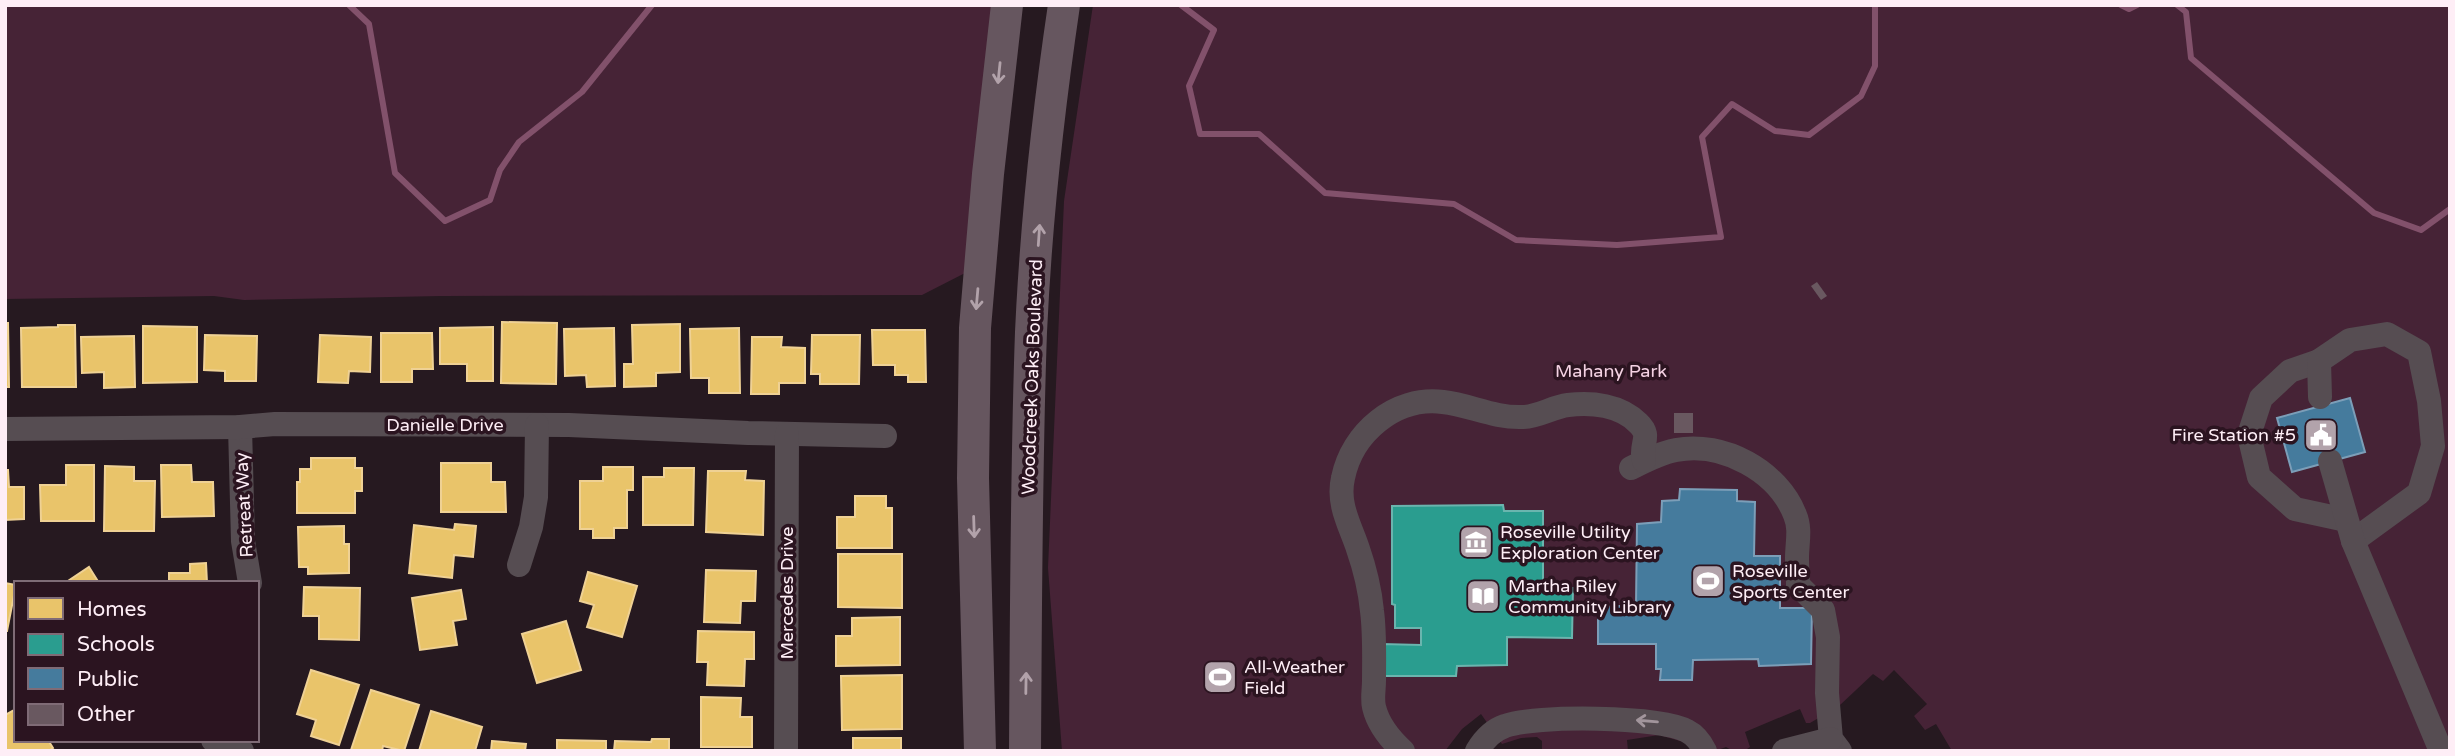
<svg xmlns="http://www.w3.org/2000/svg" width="2455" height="756" font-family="'Varela Round',sans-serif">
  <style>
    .green { fill: #462336 }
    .homes { fill: #e9c46a; stroke: #efd194; stroke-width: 2 }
    .schools { fill: #2a9d8f; stroke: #6ab5ae; stroke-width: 2 }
    .public { fill: #457b9d; stroke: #7c9eb8; stroke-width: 2 }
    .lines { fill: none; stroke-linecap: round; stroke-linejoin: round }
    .stream { stroke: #82516b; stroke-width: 6 }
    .building { fill: #695860 }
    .minor { stroke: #564d52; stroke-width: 24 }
    .major { stroke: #66565f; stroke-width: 32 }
    .oneway { stroke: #b2a2aa }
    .oneway2 { stroke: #a2959c }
    .labels { text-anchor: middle; stroke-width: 7; stroke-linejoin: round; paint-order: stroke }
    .park-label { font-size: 18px; fill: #f4d2e3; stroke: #2b1420 }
    .street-label { font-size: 18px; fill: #feeef6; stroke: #2b1420 }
    .poi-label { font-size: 18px; fill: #feeef6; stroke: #2b1420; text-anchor: start }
  </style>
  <rect width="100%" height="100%" fill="#261920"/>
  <g class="green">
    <path d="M5,5H1000L967,272L922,295L441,296L244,300L214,296L5,299Z"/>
    <path d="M1093,5H2450V751H1952L1936,724L1925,730L1914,716L1927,704L1894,670L1883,681L1873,674L1839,706L1810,723H1806L1800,709L1745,732L1750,747C1743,753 1734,752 1726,747L1715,751L1659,735L1627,740L1628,751H1542V741L1537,737L1521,738L1502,744L1481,714L1462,729L1445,751H1062L1048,568L1064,201Z"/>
  </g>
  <g class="homes">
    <path d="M502,322L557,323L556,384L501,383Z"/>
    <path d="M5,323H8L9,387H5Z"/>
    <path d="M680,324V372L656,373V386L624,387V364H633L632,325Z"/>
    <path d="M58,325H75L76,387H22L21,328L58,327Z"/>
    <path d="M143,326L197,327V382L143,383Z"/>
    <path d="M493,327V381H467V364H440V328Z"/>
    <path d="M614,328L615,386L587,387L586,375L565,376L564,329Z"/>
    <path d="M739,328L740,393H709V378H691L690,329Z"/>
    <path d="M872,330H925L926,382H908V375H895V365H873Z"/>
    <path d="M381,333H432L433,369H412V382H381Z"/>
    <path d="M205,335L257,336L256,381H225V371L204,370Z"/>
    <path d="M320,335L371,337L370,372L349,371L348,383L318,382Z"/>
    <path d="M812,335H860L859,384H820V374H811Z"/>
    <path d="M134,336L135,387L104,388V372L82,373L81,337Z"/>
    <path d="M752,337H782L781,347L805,348V383H779V394H751Z"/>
    <path d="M311,458H355V468H362V491H355V513H297V482H300V469H311Z"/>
    <path d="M441,463H491V482H505L506,512H441Z"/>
    <path d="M66,465H94V521H41L40,485H66Z"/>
    <path d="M161,465H191L192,482H213L214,516L162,517Z"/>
    <path d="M105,466L134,467V481H155L154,531H104Z"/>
    <path d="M603,467H633V490H627V528H614V538H593V529H580V481H603Z"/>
    <path d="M664,468H694L693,525H643V477H664Z"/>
    <path d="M5,470H8L9,487H24V519L5,520Z"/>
    <path d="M708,471H746L745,480L764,481L763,535L706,532Z"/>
    <path d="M855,496H886V508H892V548H837V517H855Z"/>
    <path d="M455,524L476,526L473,557L454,555L452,578L409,573L414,525L454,530Z"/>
    <path d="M344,526V544H349V573L308,574V567H299L298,527Z"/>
    <path d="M838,554H902V608L838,607Z"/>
    <path d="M206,563L207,583H169V573H190V564Z"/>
    <path d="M89,567L99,583H65Z"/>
    <path d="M706,570L756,571L755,601H741L740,623L704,622Z"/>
    <path d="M588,572L637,586L622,637L587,627L594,605L580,601Z"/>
    <path d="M5,583L16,585L7,631H5Z"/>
    <path d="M304,587L360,588L359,640L319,639V616H303Z"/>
    <path d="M461,590L466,619L453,621L457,645L420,650L412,598Z"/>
    <path d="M900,617V665L836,666V636H852V618Z"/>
    <path d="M566,621L581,670L537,683L522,634Z"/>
    <path d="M698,631L754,632V659H745L744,686L707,685L708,662H697Z"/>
    <path d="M311,670L359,685L339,745L311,736L316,720L297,714Z"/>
    <path d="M902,675V729L842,730L841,676Z"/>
    <path d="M371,690L419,705L404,751L383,746L382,751L351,750Z"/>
    <path d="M701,697L741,698L740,717H752V747H701Z"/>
    <path d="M16,709V740H48L53,748L49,751H5V715Z"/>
    <path d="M431,711L482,727L475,751H419Z"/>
    <rect x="853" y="738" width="48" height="13"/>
    <path d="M652,739H669V751H614L615,741L651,742Z"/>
    <path d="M557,740L606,741V751H557Z"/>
    <path d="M492,741L526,744L525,751H491Z"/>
  </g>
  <path class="schools" d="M1503,505L1504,511H1543V588H1573L1572,638L1507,637V665L1457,666L1456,676H1382V644L1421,645V628H1395V605L1392,604V506Z"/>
  <g class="public">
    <path d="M2350,398L2365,452L2292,472L2277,418Z"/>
    <path d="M1680,489L1737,490V501L1755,502L1754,556H1780V608H1812L1811,664L1759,666L1758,659L1693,660L1692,680H1660L1661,669H1656V644H1598V606H1636L1637,524L1661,522L1662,501L1679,500Z"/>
  </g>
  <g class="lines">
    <g class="stream">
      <path d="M349,5L369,24L395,173L445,221L490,200L500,170L519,142L582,92L652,5"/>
      <path d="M1181,5L1214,30L1189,86L1200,134H1259L1325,193L1454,204L1516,240L1617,245L1721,237L1702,137L1732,104L1775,131L1809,135L1861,96L1875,66V5"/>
      <path d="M2121,5L2129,9L2137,5"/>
      <path d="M2177,5L2186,12L2191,58L2374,213L2421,230L2450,209"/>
    </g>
  </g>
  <g class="building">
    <path d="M1817,282L1827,296L1821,300L1811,286Z"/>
    <rect x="1674" y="413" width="19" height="20"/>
  </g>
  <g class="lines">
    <g class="minor">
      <path d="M2319,361L2290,371L2261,398L2249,435L2259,477L2295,509L2346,520"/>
      <path d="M2320,397L2319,361L2350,340L2387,334L2419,352L2429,401L2433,446L2419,493L2353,541"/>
      <path d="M240,427L243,541L250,583"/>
      <path d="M5,429L240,427L275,424L569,425L748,433L885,436"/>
      <path d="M2330,461L2353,541L2441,751"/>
      <path d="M1631,468C1645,461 1660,453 1676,450C1723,441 1778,471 1795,515C1801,529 1797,543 1797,558C1797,567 1798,576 1798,585L1823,610L1828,637L1827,693L1831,739L1840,751"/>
      <path d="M519,565L531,527L536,497L537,425"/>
      <path d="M213,740L242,751"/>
      <path d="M786,751L787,434"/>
      <path d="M1403,751C1391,740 1378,724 1374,707C1372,699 1374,689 1374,681C1374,658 1375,634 1372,611C1370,591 1365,569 1358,549C1350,525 1337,504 1343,478C1352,433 1395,396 1443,402C1470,405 1494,418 1522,417C1538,417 1552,407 1568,405C1592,402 1620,405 1638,423C1653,437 1639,443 1644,461"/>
      <path d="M1477,751C1483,741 1493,730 1505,726C1535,715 1659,716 1687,731C1695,735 1701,743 1705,751"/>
      <path d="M1784,751L1831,739"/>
    </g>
    <g class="major">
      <path d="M980,751L973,478L975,328L988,174L1007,5"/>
      <path d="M1025,751C1026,611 1026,472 1031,332C1036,223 1048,113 1064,5"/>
    </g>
  </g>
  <defs><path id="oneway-shaft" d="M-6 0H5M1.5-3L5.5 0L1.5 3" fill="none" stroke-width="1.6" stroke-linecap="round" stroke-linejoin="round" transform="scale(1.75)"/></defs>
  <g class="oneway">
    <use href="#oneway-shaft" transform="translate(999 73) rotate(96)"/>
    <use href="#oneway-shaft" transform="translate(1039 235) rotate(-86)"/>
    <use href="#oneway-shaft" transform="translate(977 299) rotate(95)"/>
    <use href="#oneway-shaft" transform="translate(974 527) rotate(88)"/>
    <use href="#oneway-shaft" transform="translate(1026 683) rotate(-89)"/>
  </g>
  <use class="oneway2" href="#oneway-shaft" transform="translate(1647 721) rotate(-175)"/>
  <defs>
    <g id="civic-square" transform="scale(1.75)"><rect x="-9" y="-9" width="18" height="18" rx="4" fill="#b2a3ab" stroke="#2b1420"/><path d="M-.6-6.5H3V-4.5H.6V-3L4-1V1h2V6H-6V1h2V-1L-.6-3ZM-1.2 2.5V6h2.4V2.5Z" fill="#fff"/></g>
    <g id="museum-square" transform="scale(1.75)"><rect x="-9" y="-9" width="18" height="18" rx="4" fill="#b2a3ab" stroke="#2b1420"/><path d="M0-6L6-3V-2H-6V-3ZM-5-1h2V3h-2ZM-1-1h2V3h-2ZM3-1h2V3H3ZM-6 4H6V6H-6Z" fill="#fff"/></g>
    <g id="stadium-square" transform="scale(1.75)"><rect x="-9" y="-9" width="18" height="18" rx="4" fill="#b2a3ab" stroke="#2b1420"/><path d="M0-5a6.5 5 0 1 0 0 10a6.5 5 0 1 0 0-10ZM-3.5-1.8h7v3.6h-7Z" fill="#fff"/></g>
    <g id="library-square" transform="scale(1.75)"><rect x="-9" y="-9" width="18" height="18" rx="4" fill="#b2a3ab" stroke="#2b1420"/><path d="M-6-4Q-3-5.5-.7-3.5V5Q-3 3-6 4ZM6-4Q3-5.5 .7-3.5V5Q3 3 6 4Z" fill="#fff"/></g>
  </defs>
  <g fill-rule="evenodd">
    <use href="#civic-square" x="2321" y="435"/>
    <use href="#museum-square" x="1476" y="542"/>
    <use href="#stadium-square" x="1708" y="581"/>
    <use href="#library-square" x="1483" y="596"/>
    <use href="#stadium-square" x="1220" y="677"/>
  </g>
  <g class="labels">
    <g class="park-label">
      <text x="1611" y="377">Mahany Park</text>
    </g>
    <g class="street-label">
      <text transform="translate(1032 377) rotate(-88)" y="6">Woodcreek Oaks Boulevard</text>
      <text x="445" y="431">Danielle Drive</text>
      <text transform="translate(244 505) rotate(-93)" y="6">Retreat Way</text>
      <text transform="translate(787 593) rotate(-90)" y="6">Mercedes Drive</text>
    </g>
    <g class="poi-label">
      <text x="2296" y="441" text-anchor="end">Fire Station #5</text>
      <text x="1500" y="538">Roseville Utility<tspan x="1500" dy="21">Exploration Center</tspan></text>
      <text x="1732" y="577">Roseville<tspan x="1732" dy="21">Sports Center</tspan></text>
      <text x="1508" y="592">Martha Riley<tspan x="1508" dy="21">Community Library</tspan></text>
      <text x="1244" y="673">All-Weather<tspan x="1244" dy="21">Field</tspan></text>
    </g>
  </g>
  <rect width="2455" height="756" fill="none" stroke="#feeef6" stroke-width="14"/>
  <rect x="14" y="581" width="245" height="161" fill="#2b1420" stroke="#7f6b76" stroke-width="2"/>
  <rect x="28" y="598" width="35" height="21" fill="#e9c46a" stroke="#7f6b76" stroke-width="2"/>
  <text x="77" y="616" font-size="21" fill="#feeef6">Homes</text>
  <rect x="28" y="634" width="35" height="21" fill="#2a9d8f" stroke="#7f6b76" stroke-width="2"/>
  <text x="77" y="651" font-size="21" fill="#feeef6">Schools</text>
  <rect x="28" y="668" width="35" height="21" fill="#457b9d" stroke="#7f6b76" stroke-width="2"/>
  <text x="77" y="686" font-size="21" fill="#feeef6">Public</text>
  <rect x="28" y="704" width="35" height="21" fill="#695860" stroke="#7f6b76" stroke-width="2"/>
  <text x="77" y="721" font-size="21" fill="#feeef6">Other</text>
</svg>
